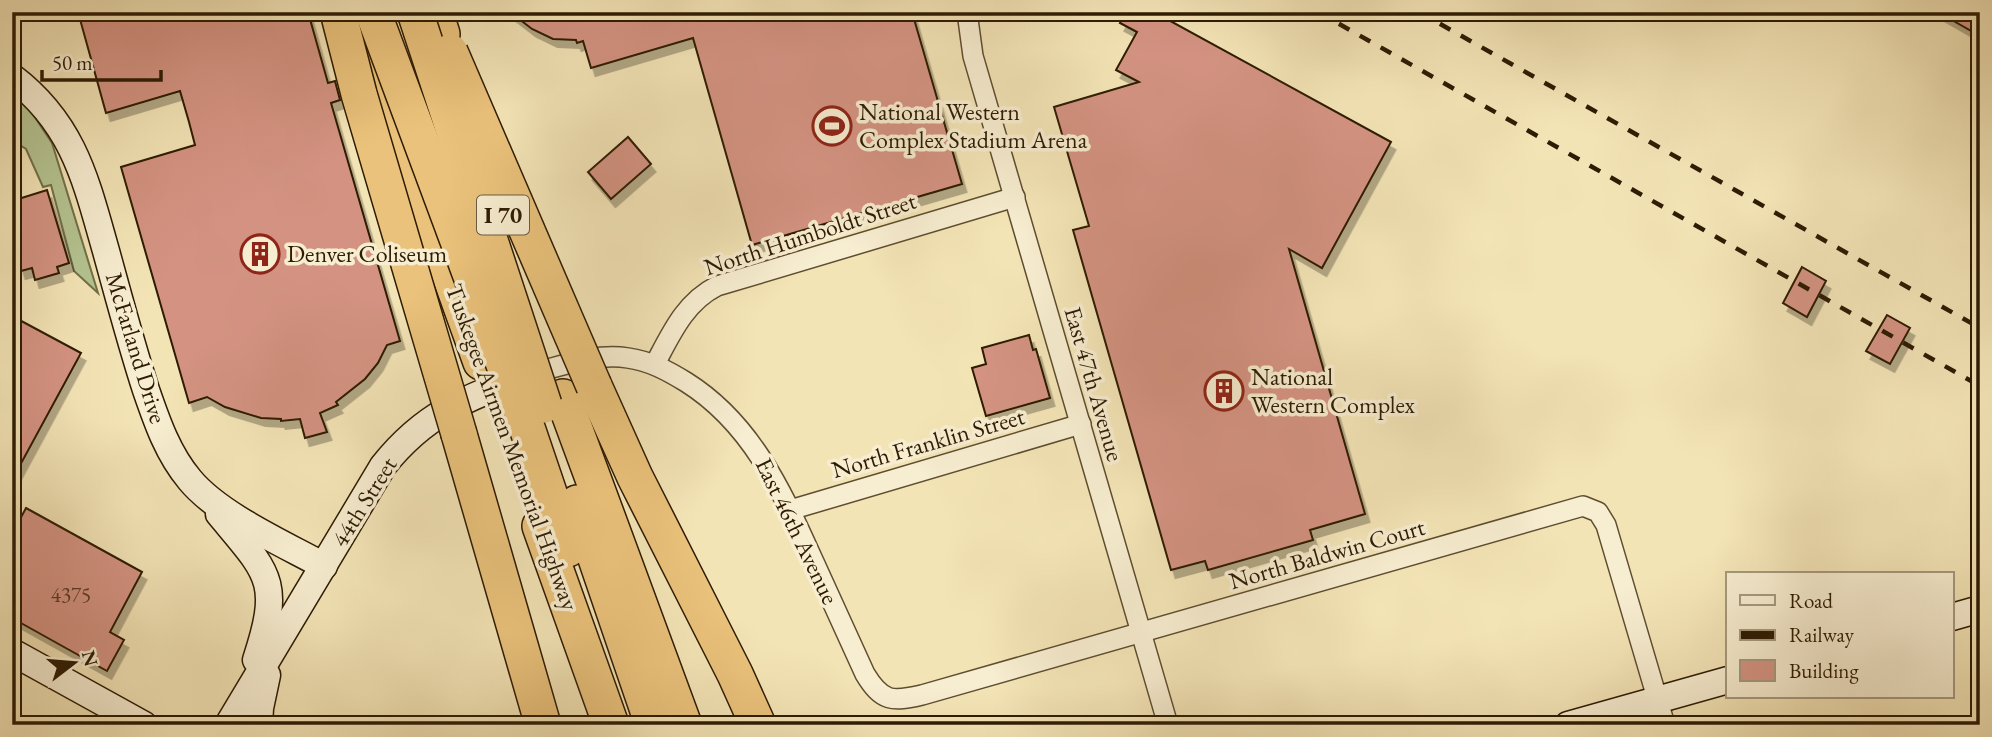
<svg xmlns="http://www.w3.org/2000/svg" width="1992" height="737" font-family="'EB Garamond',serif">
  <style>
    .green { fill: #b5c592; stroke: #71704a; stroke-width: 2 }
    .building { fill: #d49382; stroke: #2d1b03; stroke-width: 2; filter: url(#shadow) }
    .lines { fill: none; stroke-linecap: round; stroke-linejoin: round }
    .street-casing { stroke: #5e4d30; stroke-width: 22 }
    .secondary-casing { stroke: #2d1b03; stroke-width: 29 }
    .highway-casing { stroke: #2d1b03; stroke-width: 38 }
    .street { stroke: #f7edd0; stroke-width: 19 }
    .secondary { stroke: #f7edd0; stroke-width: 26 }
    .highway { stroke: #eac27b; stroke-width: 35 }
    .rail { stroke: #2d1b03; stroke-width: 4.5; stroke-dasharray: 12 12; stroke-linecap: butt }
    .highway-bridge-casing { stroke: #2d1b03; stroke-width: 38; stroke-linecap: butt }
    .highway-bridge { stroke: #eac27b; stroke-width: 35 }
    .labels { text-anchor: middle; stroke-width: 7; stroke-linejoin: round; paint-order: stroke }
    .number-label { font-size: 21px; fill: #573923 }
    .shield { fill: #f7edd0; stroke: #6a5a40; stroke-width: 2 }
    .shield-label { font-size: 23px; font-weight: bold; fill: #2d1b03 }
    .poi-label { font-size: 24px; fill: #2d1b03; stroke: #f7edd0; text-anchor: start }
    .street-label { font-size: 24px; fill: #2d1b03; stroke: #f7edd0 }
  </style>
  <defs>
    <filter id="shadow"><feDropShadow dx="4.5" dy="8" stdDeviation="0" flood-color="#0004"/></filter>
  </defs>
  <rect width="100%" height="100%" fill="#f3e4b6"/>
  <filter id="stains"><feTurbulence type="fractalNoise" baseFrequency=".00286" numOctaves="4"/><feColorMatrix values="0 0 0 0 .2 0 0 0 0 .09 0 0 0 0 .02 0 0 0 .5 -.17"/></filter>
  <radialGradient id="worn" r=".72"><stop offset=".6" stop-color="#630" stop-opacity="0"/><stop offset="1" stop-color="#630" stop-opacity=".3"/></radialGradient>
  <path class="green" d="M12,93L30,110L52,143L98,293L74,271L51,185L43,187L26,149L12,140Z"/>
  <g class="building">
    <path d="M78,12H308L328,83L335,81L340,100L331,103L400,341L387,345L378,363L365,379L336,402L338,405L320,413L327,432L305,438L300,419L281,421V419L261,418L225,407L207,397L189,403L121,167L195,145L189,122L180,91L106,113Z"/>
    <path d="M510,12H912L962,184L752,245L693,38L591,68L583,41L577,43L576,40L553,39L532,29Z"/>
    <path d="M1126,12H1154L1391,142L1322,268L1289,249L1365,514L1310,530L1313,540L1208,570L1205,561L1171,570L1073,230L1089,226L1054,107L1139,82L1116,70L1137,32L1120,23Z"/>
    <path d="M1938,12H1980V36Z"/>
    <path d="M628,137L651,164L611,199L588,172Z"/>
    <path d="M47,190L69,263L57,267L59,273L35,280L32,268L21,271L12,241V214L15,213L12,201Z"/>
    <path d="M1802,267L1826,281L1807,317L1783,303Z"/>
    <path d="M1887,315L1910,328L1890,364L1866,351Z"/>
    <path d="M12,316L81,353L12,480Z"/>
    <path d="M1029,335L1033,350L1036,349L1050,398L986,416L972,368L986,364L982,348Z"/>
    <path d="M26,508L142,572L110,632L124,640L107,671L12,618V534Z"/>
  </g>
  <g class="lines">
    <g class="street-casing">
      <g id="street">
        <path d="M967,12L973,56L1168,725"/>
        <path d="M655,364C671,334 685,302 717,286L1015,197"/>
        <path d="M534,373C564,365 596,353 628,358C650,361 668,371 686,382C753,424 783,494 814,562C831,599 848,637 865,674C882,702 892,702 922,695L1583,506L1598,512L1606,525L1665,725"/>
        <path d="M790,510L1081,424"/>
      </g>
    </g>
    <g class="secondary-casing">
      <g id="secondary">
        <path d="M12,77C74,124 86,181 106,251C119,298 131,344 146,390C157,422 168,454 190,480C219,515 284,544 324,566"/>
        <path d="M219,514C269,574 282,581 256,660"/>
        <path d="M1952,617L1980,609"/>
        <path d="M12,652L144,725"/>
        <path d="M228,725L383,466C424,414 466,398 526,376"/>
        <path d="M259,725L260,708L267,675"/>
        <path d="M1568,725L1728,680"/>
      </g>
    </g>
    <g class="highway-casing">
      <g id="highway">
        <path d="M435,12L442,34"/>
        <path d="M371,55L481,362"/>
        <path d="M594,386L635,477L735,674L758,725"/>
        <path d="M563,397L684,725"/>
        <path d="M522,413L568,549"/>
        <path d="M459,434L543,725"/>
        <path d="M577,503L653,725"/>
        <path d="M540,526L611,725"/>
      </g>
    </g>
    <use href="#street" class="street"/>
    <use href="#secondary" class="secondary"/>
    <use href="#highway" class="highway"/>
    <g class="rail">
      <path d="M1318,12L1980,386"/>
      <path d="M1419,12L1980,328"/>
    </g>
    <g class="highway-bridge-casing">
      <g id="highway-bridge">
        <path d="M338,12L359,94L459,434"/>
        <path d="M373,12L522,413"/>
        <path d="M415,12L544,405"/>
        <path d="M450,52L594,386"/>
      </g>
    </g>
    <use href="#highway-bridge" class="highway-bridge"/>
  </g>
  <defs>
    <g id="stadium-ring" transform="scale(2.0125)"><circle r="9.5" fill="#f7edd0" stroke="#8f2418" stroke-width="1.5"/><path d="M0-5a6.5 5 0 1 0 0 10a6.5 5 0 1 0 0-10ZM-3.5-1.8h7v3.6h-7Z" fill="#8f2418"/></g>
    <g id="building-ring" transform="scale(2.0125)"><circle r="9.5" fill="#f7edd0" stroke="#8f2418" stroke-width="1.5"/><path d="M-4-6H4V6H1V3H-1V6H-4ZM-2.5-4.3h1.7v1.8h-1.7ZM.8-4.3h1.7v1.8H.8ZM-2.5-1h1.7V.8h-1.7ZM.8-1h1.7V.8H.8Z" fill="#8f2418"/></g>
  </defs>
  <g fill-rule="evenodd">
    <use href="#stadium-ring" x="832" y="126"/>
    <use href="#building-ring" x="260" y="254"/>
    <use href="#building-ring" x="1224" y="391"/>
  </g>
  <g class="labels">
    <g class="number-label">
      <text x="71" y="602">4375</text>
    </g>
    <rect class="shield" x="477" y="195.5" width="52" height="39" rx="5"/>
    <g class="shield-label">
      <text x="503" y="223">I 70</text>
    </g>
    <g class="poi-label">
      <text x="859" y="120">National Western<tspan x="859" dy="28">Complex Stadium Arena</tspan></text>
      <text x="287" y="262">Denver Coliseum</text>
      <text x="1251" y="385">National<tspan x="1251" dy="28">Western Complex</tspan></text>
    </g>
    <g class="street-label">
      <text transform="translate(810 234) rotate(-18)" y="8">North Humboldt Street</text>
      <text transform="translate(136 348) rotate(73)" y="8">McFarland Drive</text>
      <text transform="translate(1094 384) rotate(74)" y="8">East 47th Avenue</text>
      <text transform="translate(928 443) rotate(-16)" y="8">North Franklin Street</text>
      <text transform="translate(512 447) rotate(70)" y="8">Tuskegee Airmen Memorial Highway</text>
      <text transform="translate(364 502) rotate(-58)" y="8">44th Street</text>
      <text transform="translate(797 531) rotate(64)" y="8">East 46th Avenue</text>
      <text transform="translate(1327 554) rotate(-16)" y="8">North Baldwin Court</text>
    </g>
  </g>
  <rect width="1992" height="737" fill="none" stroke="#f3e4b6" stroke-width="42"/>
  <rect x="14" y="14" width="1964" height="709" fill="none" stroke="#2d1b03" stroke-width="3.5"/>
  <rect x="21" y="21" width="1950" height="695" fill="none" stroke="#2d1b03" stroke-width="2"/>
  <rect x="1726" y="572" width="228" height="126" fill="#f7edd0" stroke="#a6997e" stroke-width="2"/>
  <rect x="1740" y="595" width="35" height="10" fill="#f7edd0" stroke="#a6997e" stroke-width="2"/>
  <text x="1789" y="608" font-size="21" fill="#2d1b03">Road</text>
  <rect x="1740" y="630" width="35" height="10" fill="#2d1b03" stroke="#a6997e" stroke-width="2"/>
  <text x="1789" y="642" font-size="21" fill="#2d1b03">Railway</text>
  <rect x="1740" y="660" width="35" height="21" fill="#d49382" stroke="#a6997e" stroke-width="2"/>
  <text x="1789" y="678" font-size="21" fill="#2d1b03">Building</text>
  <g transform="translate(74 663) rotate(74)" stroke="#f7edd0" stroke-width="5" paint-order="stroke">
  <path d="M0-5L12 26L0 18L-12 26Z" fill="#2d1b03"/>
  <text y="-10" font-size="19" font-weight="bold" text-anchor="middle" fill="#2d1b03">N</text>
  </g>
  <path d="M42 70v10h119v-10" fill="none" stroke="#2d1b03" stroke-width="3.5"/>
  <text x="52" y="70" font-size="21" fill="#2d1b03" stroke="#f7edd0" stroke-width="5" paint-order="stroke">50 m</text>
  <rect width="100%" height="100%" filter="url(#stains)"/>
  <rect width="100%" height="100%" fill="url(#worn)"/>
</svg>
